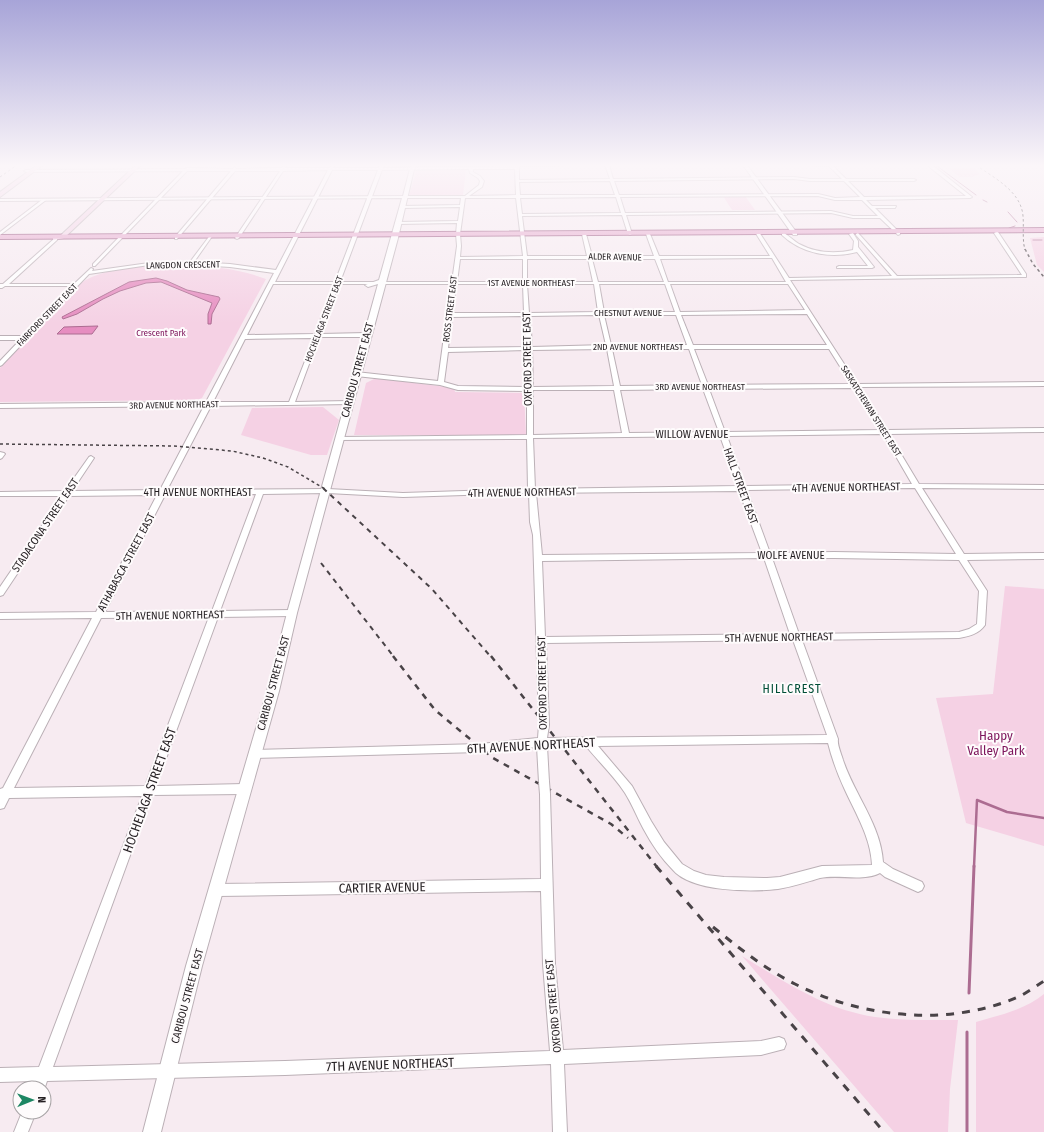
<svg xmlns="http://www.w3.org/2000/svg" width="1044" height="1132" font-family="'Fira Sans Condensed',sans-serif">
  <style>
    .green { fill: #f5d1e4 }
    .water { fill: #e68dc0; stroke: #ac6c91 }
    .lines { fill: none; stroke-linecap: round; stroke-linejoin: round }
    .stream-far2 { stroke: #ac6c91; stroke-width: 1 }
    .stream-far1 { stroke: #ac6c91; stroke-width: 2.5 }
    .stream { stroke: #ac6c91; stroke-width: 3 }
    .minor-casing { stroke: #bbb0b6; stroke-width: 2 }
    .tertiary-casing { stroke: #bbb0b6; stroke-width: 2 }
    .secondary-casing { stroke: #bbb0b6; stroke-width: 2 }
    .primary-casing { stroke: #964e7a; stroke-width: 2 }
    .minor { fill: #fff; fill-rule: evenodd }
    .tertiary { fill: #fff; fill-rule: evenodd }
    .secondary { fill: #f2d1e5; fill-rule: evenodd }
    .primary { fill: #e5a4cb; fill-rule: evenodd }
    .rail-far4 { stroke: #494347; stroke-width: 1; stroke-dasharray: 2.5 2.5; stroke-linecap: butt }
    .rail-far3 { stroke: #494347; stroke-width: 1.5; stroke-dasharray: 3 3; stroke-linecap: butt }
    .rail-far2 { stroke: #494347; stroke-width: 2; stroke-dasharray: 5 5; stroke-linecap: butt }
    .rail-far1 { stroke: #494347; stroke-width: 2.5; stroke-dasharray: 6 6; stroke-linecap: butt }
    .rail { stroke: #494347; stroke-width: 3; stroke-dasharray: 8 8; stroke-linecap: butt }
    .minor-bridge-casing { stroke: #bbb0b6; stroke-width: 12; stroke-linecap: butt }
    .minor-bridge { stroke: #fff; stroke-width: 10 }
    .labels { text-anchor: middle; stroke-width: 4; stroke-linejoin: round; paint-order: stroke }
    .far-street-label { font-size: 9px; fill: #241f22; stroke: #fefbfc }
    .far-park-label { font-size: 9px; fill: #7d145b; stroke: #fefbfc }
    .street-label { font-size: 11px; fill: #241f22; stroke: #fefbfc }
    .neighbourhood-label { font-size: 12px; letter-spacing: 1px; fill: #004e36; stroke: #fefbfc }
    .near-park-label { font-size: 13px; fill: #7d145b; stroke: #fefbfc }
    .near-street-label { font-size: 13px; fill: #241f22; stroke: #fefbfc }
  </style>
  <rect width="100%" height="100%" fill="#f7ebf1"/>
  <g class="green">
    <path d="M948,168H973L980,174L972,177H960Z"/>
    <path d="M466,170L463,195L409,196L416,171Z"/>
    <path d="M723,196H745L755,210H732Z"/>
    <path d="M1044,237V272L1037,265L1030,238Z"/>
    <path d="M185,265C213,266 239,269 266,279L202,398L197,400L0,402V368L81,283C108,265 153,266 185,265Z"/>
    <path d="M376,378L454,388L455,392L524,393L526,435H354L366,383Z"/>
    <path d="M323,407L339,420L327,455H311L241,435L252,408Z"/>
    <path d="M1005,586L1044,589V846L966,823L936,698L993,694Z"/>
    <path d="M742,956C783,981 826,1010 875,1017C902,1021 930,1020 958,1020L950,1089L948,1132H894Z"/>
    <path d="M1044,994V1132H976V1022C999,1015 1025,1010 1044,994Z"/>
  </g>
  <g class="water">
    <path d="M156,278L167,281L187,290L219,297L220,299L212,314L211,324H208V314L212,303L161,282L146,283L120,291L103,299L77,314L63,319L62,317L129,282Z"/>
    <path d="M98,326L92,334H57L64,327Z"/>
  </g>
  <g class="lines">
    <g class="stream-far2">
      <path d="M937,166L976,195"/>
      <path d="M983,200L987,202"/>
      <path d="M1008,212L1017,222"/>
      <path d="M1009,228L1015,226"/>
      <path d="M1033,240H1042"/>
    </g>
    <path class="stream-far1" d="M974,867L977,800L1007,812L1044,818"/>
    <g class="stream">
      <path d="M969,993L974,866"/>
      <path d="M967,1032V1132"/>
    </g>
    <g class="minor-casing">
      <g id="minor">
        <path d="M331,165H335L333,168H379L380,165H384L383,168L565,165L519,166V180L610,179L605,165H609L613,179L794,177L810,179H842L829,166L811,165H840L833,166L846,179H914L916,180L914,181H848L864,197L966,196L927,165H932L972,197L970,198L866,200L872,206H896L895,208H875L900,233V234L898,235L880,218H853L831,213L626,215L632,234L630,235L628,234L622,215L522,216L527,256H587L582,234L584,233L586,234L592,256H654L646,234L648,233L650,234L659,256H770L755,232L757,231L759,232L789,278L892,276L856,235V234L858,233L897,276L1022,275L994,233L996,232H998L1026,274V277H1024L790,280L857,384L1044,382V386L860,387L887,430L1044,428V432L889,434L919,484L1044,485V489L922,488L964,554L1044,553V559L967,560L987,591L985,625C979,634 969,636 959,638L802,640L838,739C837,745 841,753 843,760C854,794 881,825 883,862L893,869L922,882L924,886L922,890L918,892L885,877L880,873C862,882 839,874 820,878C806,882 792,887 778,889C751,892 692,892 673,870C661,858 651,843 643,828C637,817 632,804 625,793C615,777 598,761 586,746H547L549,782L548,785L544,787L540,785L539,782L537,747L480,752L254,758L250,757L249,754L250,751L254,750L480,744L538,738L539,725L533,535L530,522L529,493L403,497L328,493L263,494L220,611L292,610L295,611L296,613L295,615L292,616L218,617L156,786L244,784L248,786L249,789L248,792L244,794L152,795L53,1067L285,1061L550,1051L543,964L541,891L217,896L213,894L211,890L213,886L217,884L541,879L540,794L541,791L545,789L549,791L550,794L555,964L563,1050L761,1041L779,1037L784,1039L786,1044L784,1049L761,1055L564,1064L567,1132H553L551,1064L285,1075L47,1081L44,1090V1088H31L34,1081L0,1082V1068L39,1067L142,796L9,798L4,808L0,809V789L3,788L92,618L0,619V613L96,612L157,495L69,496L3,595L0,596V587L62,496H0V492L65,491L89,457L91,456L94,458L72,491L160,490L204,406L0,408V404L206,402L274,273L230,267L181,264L149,265L89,274L2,365L0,366V361L20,340H0V336H23L72,286H5L2,288H0V284H3L55,238H57V240L9,284H74L91,268L93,269L92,271L149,263L190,262L211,234L213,235L194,262L230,264L276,270L328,170L283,171L239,238L237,239L235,238L280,171H235L177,239H175V237L231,171H187L95,266H93V264L183,171L26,172L24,171L26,170L185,169L187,168L233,169L235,167L236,169L281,168L284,166L286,167L285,168H330ZM469,169L470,173L478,178L480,181L479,185L465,196H404L402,197L404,198H461L460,205L402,206L400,207L402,208L460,207L458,221L397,222L395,223L397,224L457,223L456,234L457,246L452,282H340L382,170ZM473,169H515L516,195L469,196L482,187L484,181L480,176L473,172ZM332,170H378L335,282H275ZM794,179L810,181H844L860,197L835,198L818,194L619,195L614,181ZM610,181L615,195H520L519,182ZM818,196L835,200H862L878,216H853L831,211L625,213L620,197ZM616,197L621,213L522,214L520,198ZM465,198H516L523,256L460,257L461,246L460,234ZM772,258L786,282H668L660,259ZM460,259H523V282H457ZM527,259H588L593,282H527ZM592,259H655L664,282H598ZM273,284H334L315,334L247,335ZM339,284H451L438,381L356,372L353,374L356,376L440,385L458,390L527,391V435L339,437L336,439L337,440L527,439L528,489L403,493L328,489L167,490L211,406L351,404L352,403L349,401L295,402L319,337H367L370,335L367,333L320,334ZM456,284H523L524,313H453ZM527,284H594L598,312L529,313ZM599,284H665L675,312H604ZM670,284H788L805,310L680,312ZM807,314L827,345H693L681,315ZM599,315L606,345L532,347L530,316ZM604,315H676L687,345H611ZM524,316L526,347L448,348L452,317ZM314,338L289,402H213L245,339ZM607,349L614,386L533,387L532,350ZM612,349H689L702,385L620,386ZM694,349H829L851,384L708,385ZM526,350L527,387L458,386L444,382L448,352ZM854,388L881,430L725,432L709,389ZM703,389L719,432L629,433L620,390ZM533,390H614L622,433L533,435ZM883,434L912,484L745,486L727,436ZM720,436L738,486L535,489L533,438ZM915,488L956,554L834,552L770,553L747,490ZM739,491L762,553L542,555L536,493ZM256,494L212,611L105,612L165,495ZM764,558L790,634L545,637L542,561ZM772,558H834L959,560L979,591L977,624L969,629L959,632L799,634ZM209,617L145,786L14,788L101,618ZM793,640L827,735L547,738L549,725L546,643ZM828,743C832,759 838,775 845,790C856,814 871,838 872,865L822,866L780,877L767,878L724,877L706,875L694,871L682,864L664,842L651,821L632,786L598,746Z"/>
        <path d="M43,199L46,200L0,235V232Z"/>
        <path d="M784,233C789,236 794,241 799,244C816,253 835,254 853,250L854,241L849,234L853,233L858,241V247L874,267L872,268H837V267L839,266H868L857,252C831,259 802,254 782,235V234Z"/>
        <path d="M0,452L4,453L5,454L2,458L0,459Z"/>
        <path d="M22,1112H36L28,1132H14Z"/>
      </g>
    </g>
    <g class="tertiary-casing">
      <g id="tertiary">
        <path d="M411,165H415L398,238L297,613L279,691L202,966L161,1132H143L186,966L267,691L287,613L378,284L368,287L365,285L379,280L402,198L0,201V199L403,196Z"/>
        <path d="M743,165H747L797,233V235H793Z"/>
      </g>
    </g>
    <g class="secondary-casing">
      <g id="secondary">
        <path d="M37,165H43L0,197V192Z"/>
        <path d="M136,165H141L64,238L53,240V238L60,236Z"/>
      </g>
    </g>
    <g class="primary-casing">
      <path id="primary" d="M1044,228V232L0,239V235Z"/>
    </g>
    <use href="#minor" class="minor"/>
    <use href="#tertiary" class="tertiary"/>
    <use href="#secondary" class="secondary"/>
    <use href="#primary" class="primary"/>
    <g class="rail-far4">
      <path d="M976,165C994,178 1021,191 1023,216C1024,227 1022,239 1025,250"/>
      <path d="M0,177L17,165"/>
    </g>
    <g class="rail-far3">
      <path d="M1025,249L1033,264L1044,277"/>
      <path d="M0,444L174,446L232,451L263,458L288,467L325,489"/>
    </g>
    <g class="rail-far2">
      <path d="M323,488L432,589L491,657"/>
      <path d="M321,563L394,657"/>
    </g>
    <g class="rail-far1">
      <path d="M393,656L435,710L493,758L611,824L628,838"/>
      <path d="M491,656L657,867"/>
    </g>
    <g class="rail">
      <path d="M656,866L884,1132"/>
      <path d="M713,927C739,948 765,969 795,984C862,1018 949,1027 1018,997C1027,993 1036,986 1044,981"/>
    </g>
    <g class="minor-bridge-casing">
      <path id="minor-bridge" d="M544,782L545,794"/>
    </g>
    <use href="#minor-bridge" class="minor-bridge"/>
  </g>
  <linearGradient id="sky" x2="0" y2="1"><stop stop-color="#a7a4d8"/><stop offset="0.51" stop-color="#fbf6f9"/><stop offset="1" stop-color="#fbf6f9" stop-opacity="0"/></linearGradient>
  <rect width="1044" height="324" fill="url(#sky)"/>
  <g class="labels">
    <g class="far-street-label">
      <text transform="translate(615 257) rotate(1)" y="3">ALDER AVENUE</text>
      <text transform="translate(183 265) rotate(-1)" y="3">LANGDON CRESCENT</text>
      <text x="531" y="286">1ST AVENUE NORTHEAST</text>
      <text transform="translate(450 309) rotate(-83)" y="3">ROSS STREET EAST</text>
      <text x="628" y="316">CHESTNUT AVENUE</text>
      <text transform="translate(47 315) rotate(-46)" y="3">FAIRFORD STREET EAST</text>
      <text transform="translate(324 319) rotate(-69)" y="3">HOCHELAGA STREET EAST</text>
      <text x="638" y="350">2ND AVENUE NORTHEAST</text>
      <text x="700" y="390">3RD AVENUE NORTHEAST</text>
      <text transform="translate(174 405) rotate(-1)" y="3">3RD AVENUE NORTHEAST</text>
      <text transform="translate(871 411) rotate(58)" y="3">SASKATCHEWAN STREET EAST</text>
    </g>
    <g class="far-park-label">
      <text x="161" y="336">Crescent Park</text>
    </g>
    <g class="street-label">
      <text transform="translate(527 359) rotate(-91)" y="4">OXFORD STREET EAST</text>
      <text transform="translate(357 370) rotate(-75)" y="4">CARIBOU STREET EAST</text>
      <text x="692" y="438">WILLOW AVENUE</text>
      <text transform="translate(741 486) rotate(70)" y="4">HALL STREET EAST</text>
      <text transform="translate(846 487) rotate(-1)" y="4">4TH AVENUE NORTHEAST</text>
      <text x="198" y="496">4TH AVENUE NORTHEAST</text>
      <text transform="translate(522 492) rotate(-1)" y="4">4TH AVENUE NORTHEAST</text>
      <text transform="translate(45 525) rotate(-56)" y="4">STADACONA STREET EAST</text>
      <text x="791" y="559">WOLFE AVENUE</text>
      <text transform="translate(126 562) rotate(-62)" y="4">ATHABASCA STREET EAST</text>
      <text transform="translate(170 615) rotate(-1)" y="4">5TH AVENUE NORTHEAST</text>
      <text transform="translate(779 637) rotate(-1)" y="4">5TH AVENUE NORTHEAST</text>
      <text transform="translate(273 683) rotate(-75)" y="4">CARIBOU STREET EAST</text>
      <text transform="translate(542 683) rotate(-91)" y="4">OXFORD STREET EAST</text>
      <text transform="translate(187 996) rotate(-75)" y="4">CARIBOU STREET EAST</text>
      <text transform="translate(553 1006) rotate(-95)" y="4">OXFORD STREET EAST</text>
    </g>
    <g class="neighbourhood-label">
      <text x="792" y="693">HILLCREST</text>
    </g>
    <g class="near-park-label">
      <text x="996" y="740">Happy<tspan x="996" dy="15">Valley Park</tspan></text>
    </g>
    <g class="near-street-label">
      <text transform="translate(531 745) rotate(-3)" y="5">6TH AVENUE NORTHEAST</text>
      <text transform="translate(149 790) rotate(-70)" y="5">HOCHELAGA STREET EAST</text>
      <text transform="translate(382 887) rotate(-1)" y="5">CARTIER AVENUE</text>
      <text transform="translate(390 1064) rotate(-2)" y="5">7TH AVENUE NORTHEAST</text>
    </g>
  </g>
  <g transform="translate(32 1100) rotate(89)"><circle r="19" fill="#fefbfc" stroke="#a7a3a5"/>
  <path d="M0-3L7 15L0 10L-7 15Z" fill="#1d8663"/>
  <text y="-6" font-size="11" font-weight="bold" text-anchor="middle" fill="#241f22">N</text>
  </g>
</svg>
